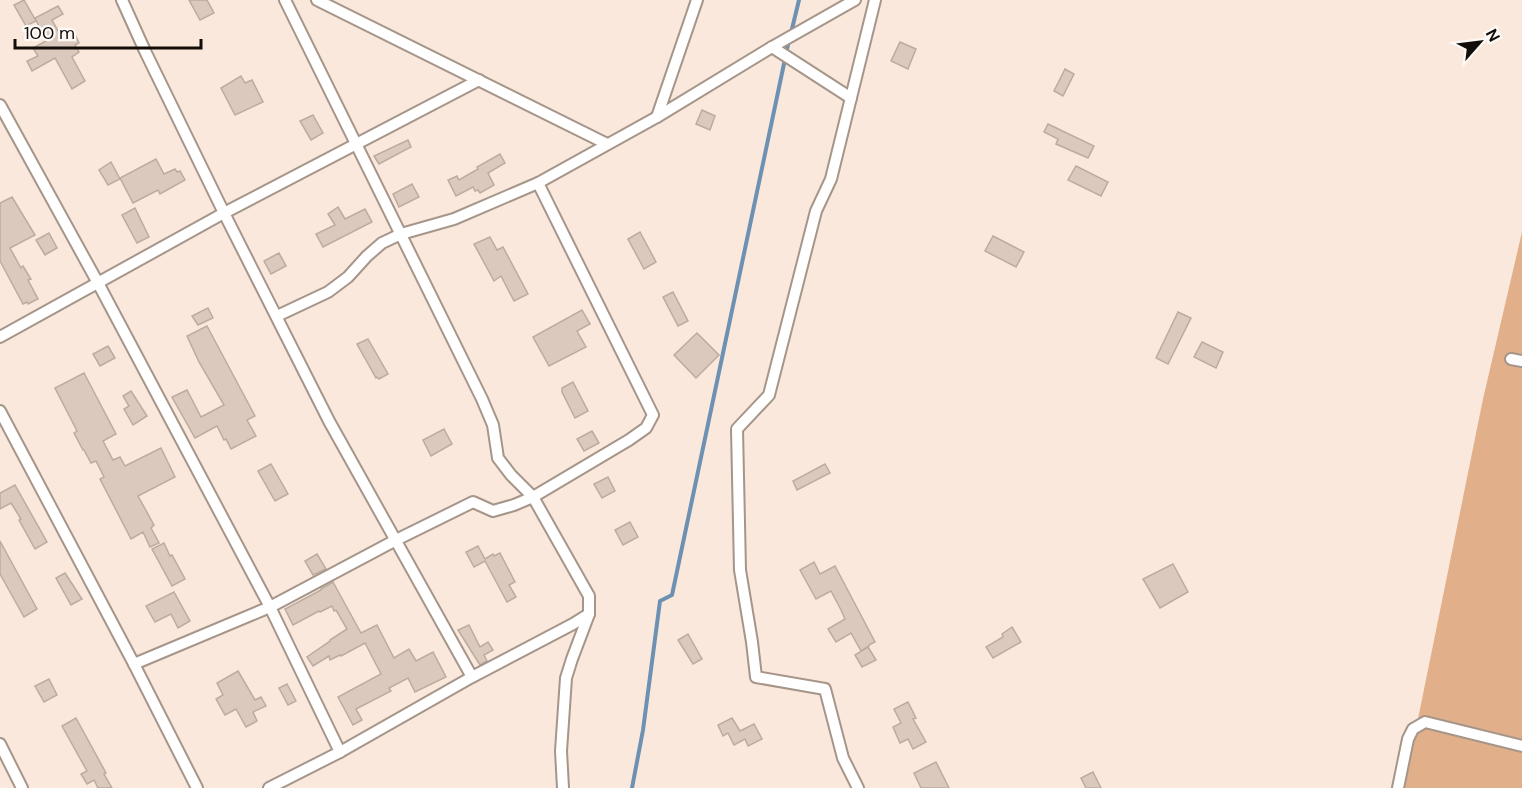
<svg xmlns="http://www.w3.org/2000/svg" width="1522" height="788" font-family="'DM Sans',sans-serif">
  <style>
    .green { fill: #e1af8a }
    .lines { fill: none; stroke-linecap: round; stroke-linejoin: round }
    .stream { stroke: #6d91b3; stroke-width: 4 }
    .building { fill: #dac9bc; stroke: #bcab9f; stroke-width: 1.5 }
    .street-casing { stroke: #a69589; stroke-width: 14 }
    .street { stroke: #fff; stroke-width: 10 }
  </style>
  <rect width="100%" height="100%" fill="#fbe8dc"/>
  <path class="green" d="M1522,232V788H1404L1483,399Z"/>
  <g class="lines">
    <g class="stream">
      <path d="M791,33L799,0"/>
      <path d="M632,788L643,730L660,601L672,595L789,40"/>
    </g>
  </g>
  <g class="building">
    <path d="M24,0L36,21L26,26L14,5Z"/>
    <path d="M189,0H207L214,13L200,20Z"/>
    <path d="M58,6L63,14L52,20L61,36L73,30L79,43L75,45L79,52L72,57L85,81L72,89L55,58L32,71L27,61L38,56L33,48L46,41L35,18Z"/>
    <path d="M900,42L916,49L908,69L891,61Z"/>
    <path d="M1065,69L1074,74L1063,96L1054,91Z"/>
    <path d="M241,76L245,83L252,80L263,102L235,115L221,88Z"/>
    <path d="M702,110L715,116L710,130L696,124Z"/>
    <path d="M313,115L323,133L311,140L300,121Z"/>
    <path d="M1048,124L1094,146L1088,158L1056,144L1058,139L1044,132Z"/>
    <path d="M408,140L411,147L379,164L374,156Z"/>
    <path d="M500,154L505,163L488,173L494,185L480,193L478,190L475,191L473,187L456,196L448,180L457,176L459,180L478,169L477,167Z"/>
    <path d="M156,159L164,174L175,169L177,172L180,171L185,180L160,194L158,190L133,203L120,178Z"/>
    <path d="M111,162L120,179L108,185L99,170Z"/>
    <path d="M1076,166L1108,182L1101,196L1068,180Z"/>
    <path d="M412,184L419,197L399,207L393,194Z"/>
    <path d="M12,197L35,235L10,248L21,268L23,266L31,279L28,280L38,299L28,304L27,302L23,304L0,261V203Z"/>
    <path d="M338,207L345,219L365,209L372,222L323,247L316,234L335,225L328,214Z"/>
    <path d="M135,208L149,237L137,243L122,215Z"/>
    <path d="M640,232L656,262L644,269L628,239Z"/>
    <path d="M49,233L57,248L45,255L36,240Z"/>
    <path d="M993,236L1024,252L1016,267L985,251Z"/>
    <path d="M490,237L497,250L503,247L528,294L514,301L501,276L494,281L474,244Z"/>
    <path d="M279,253L286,266L271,274L264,261Z"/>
    <path d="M673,292L688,321L678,326L663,297Z"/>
    <path d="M208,308L213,318L198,325L192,316Z"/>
    <path d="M582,310L590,324L577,331L586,347L549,366L533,337Z"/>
    <path d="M1178,312L1191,318L1168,364L1156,358Z"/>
    <path d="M207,326L255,416L247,420L256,436L231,449L226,439L224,440L217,426L195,438L172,397L187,390L201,417L224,405L199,362L187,336Z"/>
    <path d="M697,333L719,355L696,378L674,355Z"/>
    <path d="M368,339L388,374L379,379L377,377L376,378L357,344Z"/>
    <path d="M1202,342L1223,352L1216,368L1194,357Z"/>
    <path d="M108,346L115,358L100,366L93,354Z"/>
    <path d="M84,373L116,434L103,441L113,460L120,457L125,466L161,448L175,477L138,496L154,525L151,528L159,543L150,547L143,532L131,539L100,479L104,477L96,461L91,463L84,450H83L74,433L77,431L55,388Z"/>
    <path d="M573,382L588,411L575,418L562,392V388Z"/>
    <path d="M131,391L147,416L133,425L124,409L129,406L123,396Z"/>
    <path d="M444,429L452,444L431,456L423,440Z"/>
    <path d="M592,431L599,443L584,451L577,439Z"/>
    <path d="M271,464L288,494L275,501L258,471Z"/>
    <path d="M825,464L830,473L797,490L793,481Z"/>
    <path d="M608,477L615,491L602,498L594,484Z"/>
    <path d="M15,485L47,542L35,549L19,520L21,519L11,503L0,509V493Z"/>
    <path d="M630,522L638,537L623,545L615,530Z"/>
    <path d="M0,541L37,609L24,617L0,574Z"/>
    <path d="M164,543L170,556L172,555L185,579L172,586L152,549Z"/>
    <path d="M478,546L485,559L493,554L494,556L500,553L515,582L509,585L516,597L507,602L485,561L474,567L466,552Z"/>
    <path d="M317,554L326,569L313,575L305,561Z"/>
    <path d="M814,562L820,574L835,566L875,642L869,645V646L861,651L851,633L836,642L828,629L845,619L841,610L831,591L816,599L800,570Z"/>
    <path d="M1173,564L1188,592L1160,608L1143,579Z"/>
    <path d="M65,573L82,599L71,605L56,578Z"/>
    <path d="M333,582L361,633L377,625L394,658L409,649L416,661L433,652L446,677L415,692L408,678L389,688L391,691L356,709L362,720L353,725L338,697L381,674L365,643L341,656L340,655L330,660L329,656L313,666L307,657L330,641V640L347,629L336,610L334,611L332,606L320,612L319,611L293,625L285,609L321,590V589Z"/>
    <path d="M174,592L190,621L178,628L171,614L155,622L146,606Z"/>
    <path d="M469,625L480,647L488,642L493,650L484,655L487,661L480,665L458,630Z"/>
    <path d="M1012,627L1021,642L993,658L986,647L1003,637L1002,634Z"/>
    <path d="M688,634L702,659L693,664L678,640Z"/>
    <path d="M868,647L876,660L862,667L855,655Z"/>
    <path d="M238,671L255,700L261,697L266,706L253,712L257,721L246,727L236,709L225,715L216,699L223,695L217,683Z"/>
    <path d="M49,679L57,695L44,702L35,686Z"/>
    <path d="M287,684L296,701L288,705L279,688Z"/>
    <path d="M908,702L916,718L913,719L926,742L913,749L908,739L900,743L893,727L901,723L894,709Z"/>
    <path d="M76,718L106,773L104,774L112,788H98L94,780L87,784L81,774L87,771L62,726Z"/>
    <path d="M732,718L740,731L754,724L762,739L748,746L745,739L734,745L728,733L723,736L718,725Z"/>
    <path d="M936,762L949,788H921L914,773Z"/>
    <path d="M1093,772L1101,788H1086L1081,778Z"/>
  </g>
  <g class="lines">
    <g class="street-casing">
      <g id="street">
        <path d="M122,0L145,51L224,213L329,421L472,677"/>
        <path d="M317,0L607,144"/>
        <path d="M772,47L851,98"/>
        <path d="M0,105L98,283L270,607L340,752"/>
        <path d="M657,117L697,0"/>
        <path d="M277,316L328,292L348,277L367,256L382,243L401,234L454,219L538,183L657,117L772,47L855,0"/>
        <path d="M0,337L224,213L479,80"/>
        <path d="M1511,359L1522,361"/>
        <path d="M0,411L134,664L197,788"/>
        <path d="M134,664L270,607L396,540L473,502L493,511L514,505L533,497L629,440L646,428L653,415L538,183"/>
        <path d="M0,744L22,788"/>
        <path d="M269,788L340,752L472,677L573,624L589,614V596L533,497L511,475L498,458L493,425L482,399L285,0"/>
        <path d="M563,788L561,751L566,678L572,659L589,614"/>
        <path d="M858,788L843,758L825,689L756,677L752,642L740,570L737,429L769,395L816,211L831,179L875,0"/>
        <path d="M1398,788L1408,739L1413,729L1425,722L1522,746"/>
      </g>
    </g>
    <use href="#street" class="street"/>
  </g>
  <g transform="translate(1480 42) rotate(62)" stroke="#fcf9f6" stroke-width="4.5" paint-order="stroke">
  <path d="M0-4.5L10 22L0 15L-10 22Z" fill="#130d09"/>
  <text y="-9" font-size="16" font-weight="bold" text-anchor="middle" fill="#130d09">N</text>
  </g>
  <path d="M15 39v9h186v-9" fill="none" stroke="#130d09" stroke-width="3"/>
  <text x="24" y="39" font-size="18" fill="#130d09" stroke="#fcf9f6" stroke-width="4.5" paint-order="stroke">100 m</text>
</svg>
